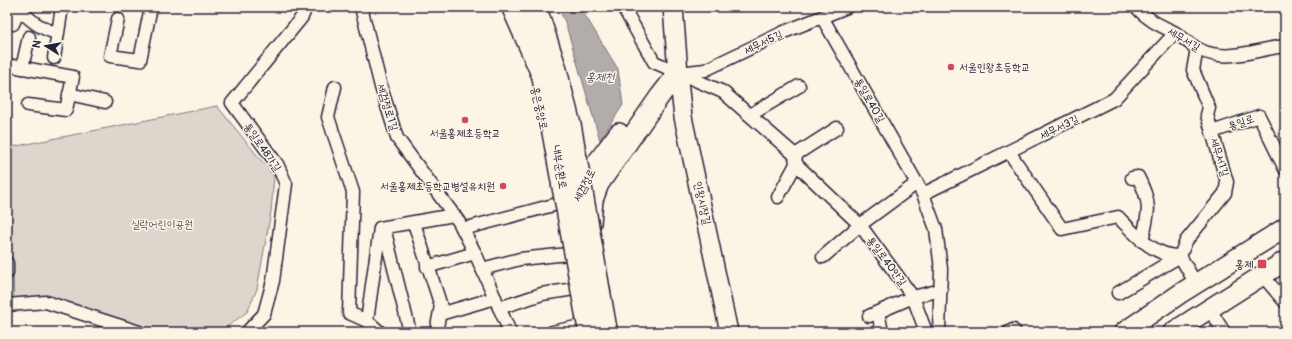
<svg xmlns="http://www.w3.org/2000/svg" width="1292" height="339" font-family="Pangolin,'Poor Story',sans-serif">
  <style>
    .green { fill: #dcd6cc; stroke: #7f7c84 }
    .water { fill: #b2adab; stroke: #78757e }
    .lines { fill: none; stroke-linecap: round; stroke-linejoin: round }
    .street-casing { stroke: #22223b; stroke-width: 15 }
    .secondary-casing { stroke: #22223b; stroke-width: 20 }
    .primary-casing { stroke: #22223b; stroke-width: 22 }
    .street { stroke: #fcf5e5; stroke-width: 12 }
    .secondary { stroke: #fcf5e5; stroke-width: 17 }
    .primary { stroke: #fcf5e5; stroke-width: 19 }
    .highway-bridge-casing { stroke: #22223b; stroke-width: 25; stroke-linecap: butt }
    .highway-bridge { stroke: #fcf5e5; stroke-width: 22 }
    .poi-dot { fill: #d1495b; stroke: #fcf5e5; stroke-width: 1.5 }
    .labels { text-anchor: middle; stroke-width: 3; stroke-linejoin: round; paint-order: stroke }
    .street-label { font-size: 11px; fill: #22223b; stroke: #fcf5e5 }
    .poi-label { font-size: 11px; fill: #22223b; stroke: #fcf5e5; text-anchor: end }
    .park-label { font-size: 11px; fill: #504f5f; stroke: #fcf5e5 }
    .water-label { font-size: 12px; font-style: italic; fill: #545362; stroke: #fcf5e5 }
  </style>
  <rect width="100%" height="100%" fill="#fcf5e5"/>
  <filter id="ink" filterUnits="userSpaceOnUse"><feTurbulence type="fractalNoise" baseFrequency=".025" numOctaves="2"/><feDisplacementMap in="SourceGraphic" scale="8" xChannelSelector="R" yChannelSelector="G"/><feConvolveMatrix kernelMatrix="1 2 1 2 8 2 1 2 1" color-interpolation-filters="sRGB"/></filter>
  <g filter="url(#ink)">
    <path class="green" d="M217,106L274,176L271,212L257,289L247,312L228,326L216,332H152L114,318L14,302L13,267L7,252V148Z"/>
    <path class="water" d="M558,7H580L618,69L623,105L600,140L565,22Z"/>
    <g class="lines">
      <g class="street-casing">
        <g id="street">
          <path d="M361,7L381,87L397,138L459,222L476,255L510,332"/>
          <path d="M623,7L654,62L723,92L795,155L796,164L860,225L913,297L941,290"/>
          <path d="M1136,7C1148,20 1159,25 1174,32C1183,37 1191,46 1200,50C1228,63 1257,49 1285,46"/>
          <path d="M19,9C31,21 41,29 57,33"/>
          <path d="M822,17L923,194L936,229L941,269L939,332"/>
          <path d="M118,19L110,56L140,60L151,7"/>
          <path d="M7,22L13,24L20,7"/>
          <path d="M54,58L62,7"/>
          <path d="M7,65L73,77L66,110L28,105"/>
          <path d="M22,68L29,37"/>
          <path d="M679,73L705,70L784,32L847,7"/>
          <path d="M335,87L328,117L353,192L349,313L367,321L380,332"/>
          <path d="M69,94L105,102"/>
          <path d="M750,115L799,86"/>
          <path d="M1212,132L1259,116L1285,169"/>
          <path d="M1009,152L1062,229L1118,217C1134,233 1154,257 1180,256"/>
          <path d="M795,155L837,128"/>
          <path d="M1132,178L1138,177C1152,204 1149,212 1142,241"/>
          <path d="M923,194L1114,99L1175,33"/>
          <path d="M778,197L796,164"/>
          <path d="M414,223L441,306L436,332"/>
          <path d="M384,228L410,332"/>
          <path d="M463,229L561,203"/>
          <path d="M1180,256L1196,284"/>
          <path d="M823,257L860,225L917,183"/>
          <path d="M7,263V273"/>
          <path d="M427,267L475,253"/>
          <path d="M482,269L520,259L568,254"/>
          <path d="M1263,276L1285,302"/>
          <path d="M1118,293L1180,256L1186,241L1225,193L1227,182L1207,115L1209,108L1193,70L1196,54L1200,50"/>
          <path d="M7,305L46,302L139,332"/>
          <path d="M499,308L542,294L574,289"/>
          <path d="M1210,310L1224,332"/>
          <path d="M878,312L882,332"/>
          <path d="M440,314L495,298"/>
          <path d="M869,316L913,297L926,332"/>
          <path d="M367,321L380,228L454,215"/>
          <path d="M247,332L264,314L273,281L286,184L277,164L232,103L302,17L306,7"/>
          <path d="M552,332L581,326"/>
          <path d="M1009,332L1013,330L1015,332"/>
        </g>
      </g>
      <g class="secondary-casing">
        <path id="secondary" d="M678,73L683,117L729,332"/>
      </g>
      <g class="primary-casing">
        <g id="primary">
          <path d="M578,196L592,169L619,133"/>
          <path d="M591,223L593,200L599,184L660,96L678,73L673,7"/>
          <path d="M1124,332L1181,293L1285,228"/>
          <path d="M1173,332L1285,261"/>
        </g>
      </g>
      <use href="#street" class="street"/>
      <use href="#secondary" class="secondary"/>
      <use href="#primary" class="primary"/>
      <g class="highway-bridge-casing">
        <g id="highway-bridge">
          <path d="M513,7L543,75L590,332"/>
          <path d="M535,7L555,68L570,127L606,332"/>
        </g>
      </g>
      <use href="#highway-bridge" class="highway-bridge"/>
    </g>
  </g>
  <g class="poi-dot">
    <circle cx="951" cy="67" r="4"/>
    <circle cx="465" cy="120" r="4"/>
    <circle cx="503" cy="186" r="4"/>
    <rect x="1257" y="259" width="10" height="10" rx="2"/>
  </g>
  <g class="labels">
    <g class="street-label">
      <text transform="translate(1184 39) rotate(30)" y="4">세무서길</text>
      <text transform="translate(763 42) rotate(-26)" y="4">세무서5길</text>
      <text transform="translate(870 100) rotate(60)" y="4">통일로40길</text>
      <text transform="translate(388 107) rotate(73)" y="4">세검정로1길</text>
      <text transform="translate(540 108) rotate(78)" y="4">홍은중앙로</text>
      <text transform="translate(1241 122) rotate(-19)" y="4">통일로</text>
      <text transform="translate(1059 127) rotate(-26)" y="4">세무서3길</text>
      <text transform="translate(263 147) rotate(55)" y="4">통일로48가길</text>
      <text transform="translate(1220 157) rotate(73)" y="4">세무서1길</text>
      <text transform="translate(560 167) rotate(80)" y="4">내부순환로</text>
      <text transform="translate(584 185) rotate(-63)" y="4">세검정로</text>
      <text transform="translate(703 203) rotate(77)" y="4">인왕시장길</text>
      <text transform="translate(887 261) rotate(53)" y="4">통일로40안길</text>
    </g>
    <g class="poi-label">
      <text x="959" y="71" text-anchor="start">서울인왕초등학교</text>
      <text x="465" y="137" text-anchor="middle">서울홍제초등학교</text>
      <text x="495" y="190">서울홍제초등학교병설유치원</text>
      <text x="1253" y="268">홍제</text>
    </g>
    <g class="park-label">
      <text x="162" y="228">실락어린이공원</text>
    </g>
    <g class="water-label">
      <text x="600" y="81">홍제천</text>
    </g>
  </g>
  <rect width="1292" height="339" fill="none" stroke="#fcf5e5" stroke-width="24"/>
  <rect x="12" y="12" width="1268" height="315" fill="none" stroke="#22223b" stroke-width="1.5" filter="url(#ink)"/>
  <g transform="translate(46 46) rotate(281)" stroke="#fcf5e5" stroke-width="3" paint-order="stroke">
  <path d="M0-3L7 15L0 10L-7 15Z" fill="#22223b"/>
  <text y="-6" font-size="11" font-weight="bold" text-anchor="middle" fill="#22223b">N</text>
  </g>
</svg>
